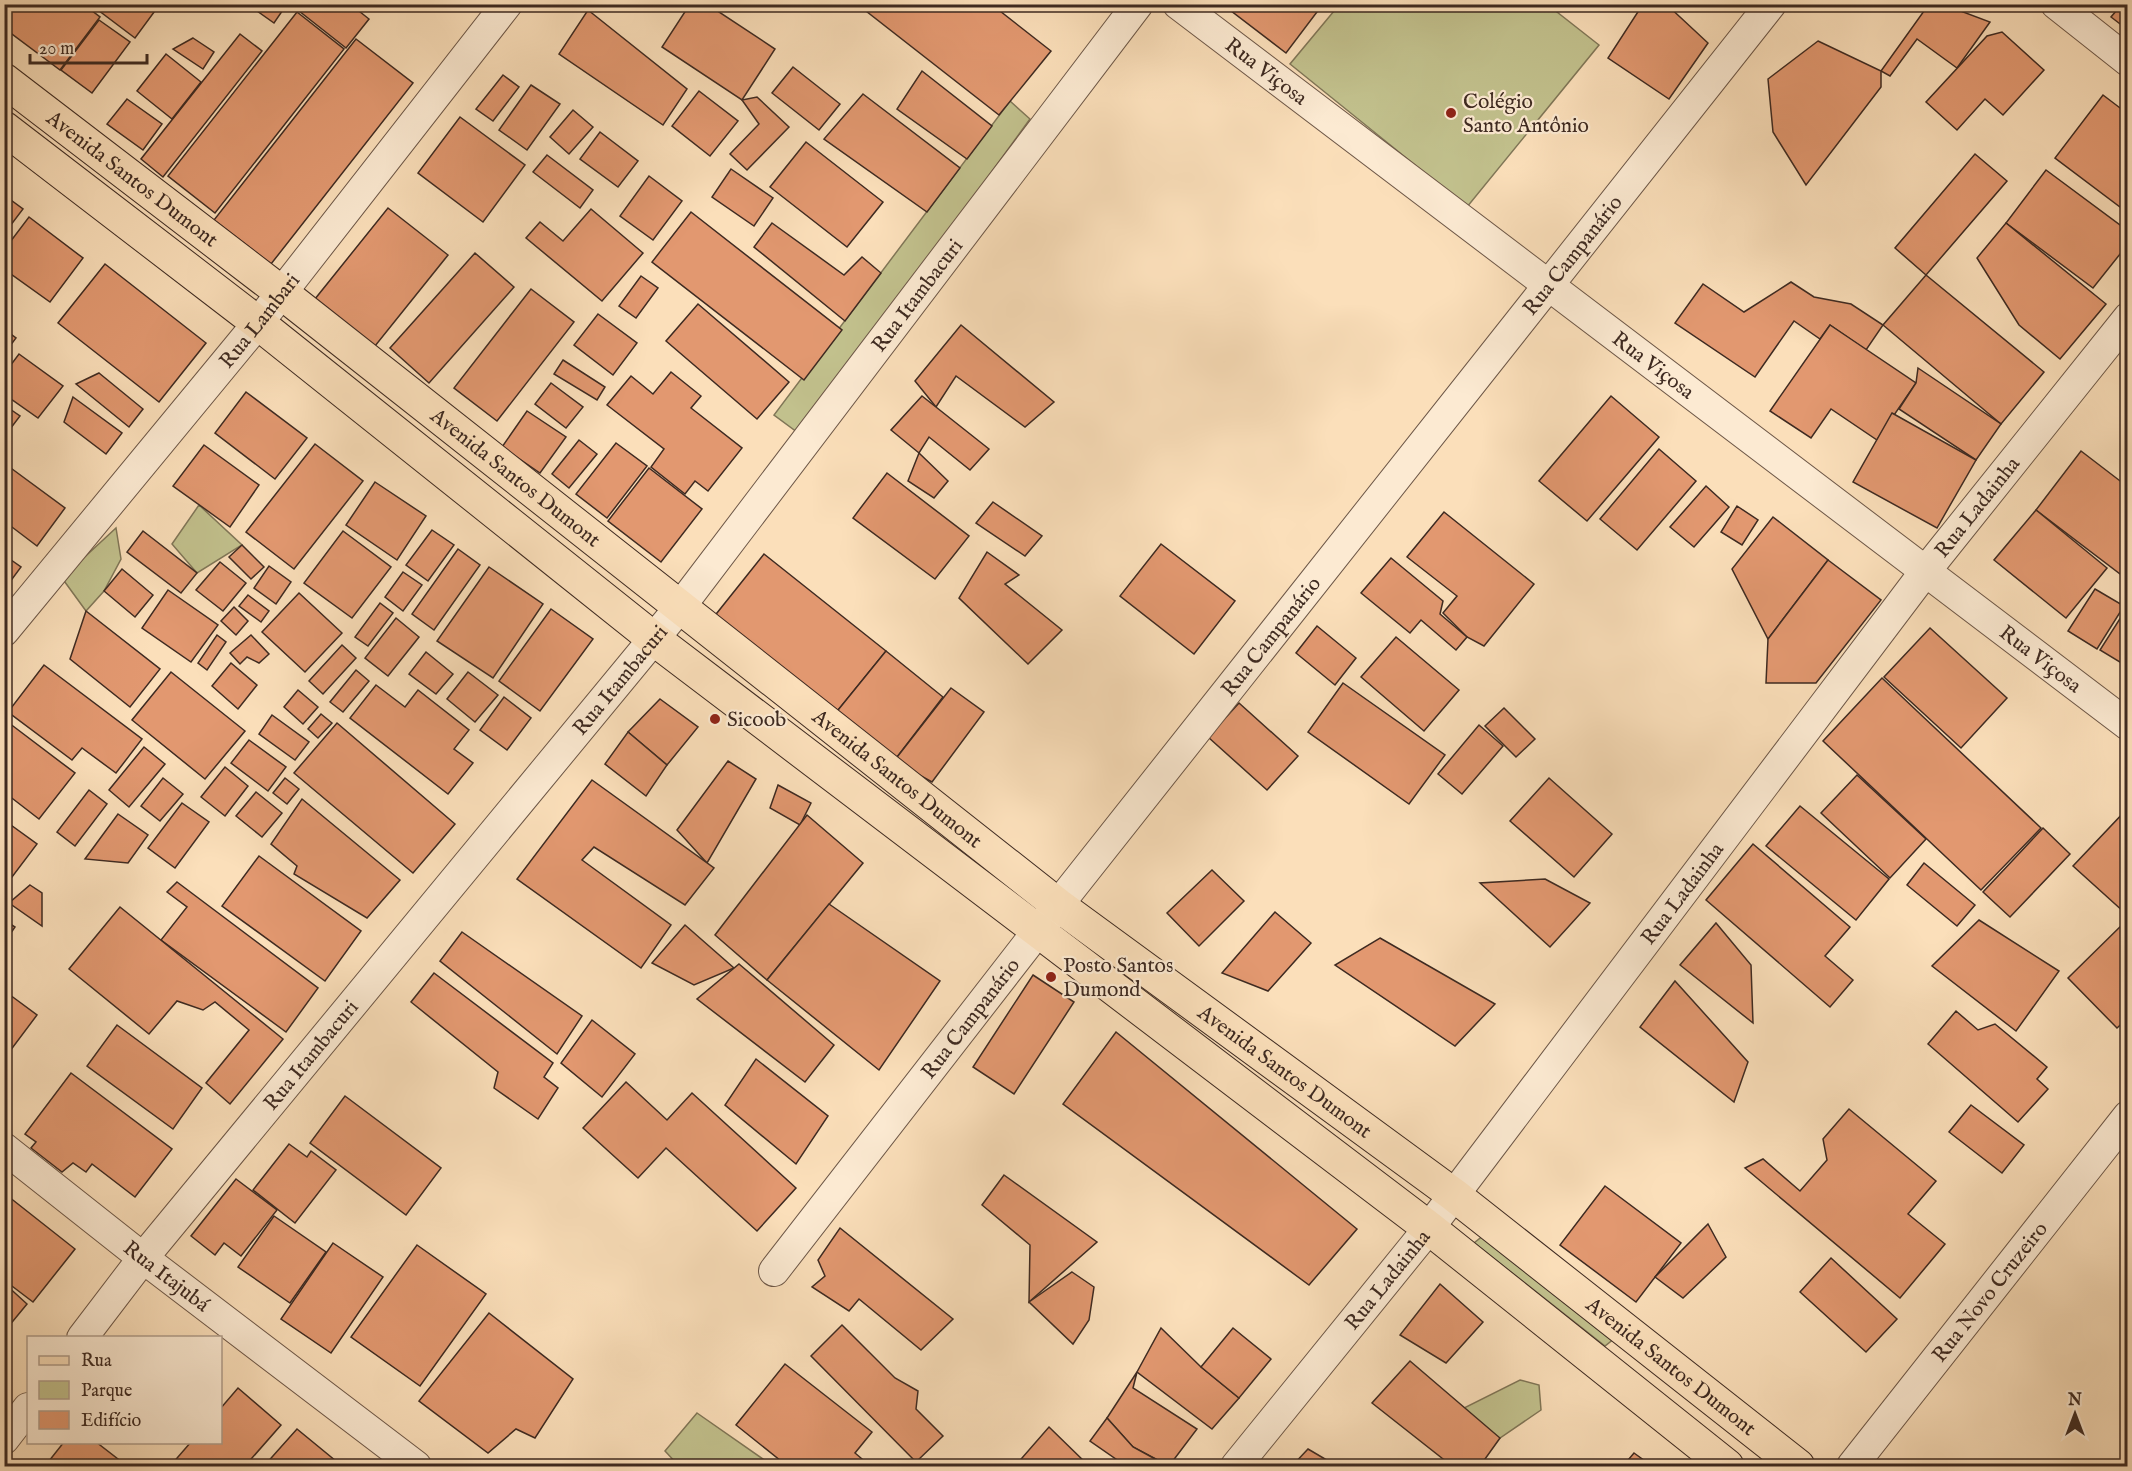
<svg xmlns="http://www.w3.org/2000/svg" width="2132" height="1471" font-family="'IM FELL English',serif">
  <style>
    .green { fill: #c2c18d; stroke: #807657; stroke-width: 1.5 }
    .building { fill: #e29870; stroke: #3e2a21; stroke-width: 1.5 }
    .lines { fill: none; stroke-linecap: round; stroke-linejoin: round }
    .minor-casing { stroke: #6d5747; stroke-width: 32 }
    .primary-casing { stroke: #3e2a21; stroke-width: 35 }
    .minor { stroke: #fcead2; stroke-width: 30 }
    .primary { stroke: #fbdfba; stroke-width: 33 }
    .poi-dot { fill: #8f2418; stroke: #fcead2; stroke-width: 2 }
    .labels { text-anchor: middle; stroke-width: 4.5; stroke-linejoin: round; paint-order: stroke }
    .street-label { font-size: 21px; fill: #3e2a21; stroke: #fcead2 }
    .poi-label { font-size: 21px; fill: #3e2a21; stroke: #fcead2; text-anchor: start }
  </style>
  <rect width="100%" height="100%" fill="#fbdfba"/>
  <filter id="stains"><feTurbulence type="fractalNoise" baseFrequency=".00333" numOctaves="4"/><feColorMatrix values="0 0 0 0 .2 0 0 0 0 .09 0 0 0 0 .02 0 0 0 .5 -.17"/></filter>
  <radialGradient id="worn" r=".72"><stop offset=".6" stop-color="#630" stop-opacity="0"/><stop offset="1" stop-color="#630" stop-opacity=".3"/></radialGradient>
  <g class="green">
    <path d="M1339,5H1548L1599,45L1467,207L1290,64Z"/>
    <path d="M1010,101L1030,119L801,435L774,415Z"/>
    <path d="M199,505L242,545L197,573L172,544Z"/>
    <path d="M116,528L121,559L104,591L86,611L62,578Z"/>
    <path d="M1484,1235L1615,1338L1605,1346L1474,1243Z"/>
    <path d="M1520,1380L1539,1385L1541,1410L1500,1438L1473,1439L1456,1412Z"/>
    <path d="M697,1413L773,1466H679L665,1451Z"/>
  </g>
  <g class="building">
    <path d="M4,4H83L100,17L60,70L4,28Z"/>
    <path d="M90,4H160L135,38Z"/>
    <path d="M247,4H287L274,23Z"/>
    <path d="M295,4H350L369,19L346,48L294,7Z"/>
    <path d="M690,4H707L775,49L742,100L662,47Z"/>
    <path d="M857,4H991L1051,51L999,115Z"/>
    <path d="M1222,4H1323L1286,53Z"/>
    <path d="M1643,4H1666L1708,43L1669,99L1608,58Z"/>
    <path d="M1929,4H1942L1990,22L1957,68L1917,39L1890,76L1881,71Z"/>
    <path d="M2122,4H2128V30L2111,17Z"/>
    <path d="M588,10L687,89L663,125L559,54Z"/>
    <path d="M297,12L344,49L215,213L168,176Z"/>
    <path d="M99,20L130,42L92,93L61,70Z"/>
    <path d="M2002,32L2044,70L2003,115L1985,99L1957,130L1926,102L1987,36Z"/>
    <path d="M240,34L262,51L163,177L141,159Z"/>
    <path d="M193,38L214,52L203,69L173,49Z"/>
    <path d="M356,39L413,83L271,264L214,220Z"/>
    <path d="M1818,41L1881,71V87L1806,185L1773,132L1768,79Z"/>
    <path d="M166,54L201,82L172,119L137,91Z"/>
    <path d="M793,67L840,104L819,130L772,93Z"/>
    <path d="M922,71L992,126L967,159L897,109Z"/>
    <path d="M503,75L519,87L493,121L476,109Z"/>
    <path d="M531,85L560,104L527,150L499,130Z"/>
    <path d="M699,91L738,121L710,156L672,126Z"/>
    <path d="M863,94L960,168L927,212L824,139Z"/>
    <path d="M2103,95L2128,114V213L2055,158Z"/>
    <path d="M757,97L789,127L747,170L730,154L759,124L742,100Z"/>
    <path d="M127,99L162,124L143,150L107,124Z"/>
    <path d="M573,110L593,127L569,154L550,137Z"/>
    <path d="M460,117L525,165L483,222L418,173Z"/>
    <path d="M600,132L638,161L618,187L580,159Z"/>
    <path d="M806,142L883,202L847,247L770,187Z"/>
    <path d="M1975,154L2007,181L1926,275L1895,248Z"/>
    <path d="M547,155L593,190L580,208L533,172Z"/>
    <path d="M731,169L773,198L754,226L712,197Z"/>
    <path d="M2046,170L2128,231V244L2093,288L2006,223Z"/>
    <path d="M649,176L682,201L653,240L620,216Z"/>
    <path d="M4,195L23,209L4,234Z"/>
    <path d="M388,208L448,255L375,346L315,299Z"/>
    <path d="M591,209L643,253L602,301L526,238L540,222L563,241Z"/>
    <path d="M691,212L842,330L804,380L652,262Z"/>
    <path d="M29,217L83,258L50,302L4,269V250Z"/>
    <path d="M772,223L844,275L862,257L881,273L845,321L754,247Z"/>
    <path d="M2006,223L2106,304L2060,359L2019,325L1977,258Z"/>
    <path d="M475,253L514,287L429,383L390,348Z"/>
    <path d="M105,264L206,343L159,402L58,323Z"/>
    <path d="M1926,275L2044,372L2001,424L1883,325Z"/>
    <path d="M641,276L658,288L636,318L619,306Z"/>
    <path d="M1791,282L1814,297L1851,304L1883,325L1866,350L1830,325L1820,339L1794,321L1755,377L1675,323L1703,284L1744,312Z"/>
    <path d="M531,289L574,322L497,421L454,388Z"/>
    <path d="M698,304L789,382L757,419L666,341Z"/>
    <path d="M598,314L637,343L613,375L574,345Z"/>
    <path d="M961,325L1054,402L1025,427L956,376L936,407L915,381Z"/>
    <path d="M1830,325L1916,383L1877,440L1831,409L1811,438L1770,411Z"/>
    <path d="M4,329L16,338L4,354Z"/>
    <path d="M19,354L63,386L38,418L4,394V374Z"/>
    <path d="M563,360L605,387L597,400L554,374Z"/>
    <path d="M1918,368L2001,424L1976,460L1899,409L1916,383Z"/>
    <path d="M671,372L701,396L691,408L742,448L708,491L695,481L685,494L651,467L664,449L607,405L631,376L653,394Z"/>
    <path d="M99,373L143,409L129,427L76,384Z"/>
    <path d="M551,383L583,407L566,428L535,404Z"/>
    <path d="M246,392L307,438L275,479L215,433Z"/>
    <path d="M922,396L989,449L970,470L929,437L919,453L891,430Z"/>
    <path d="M1611,396L1659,437L1587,521L1539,481Z"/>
    <path d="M73,397L122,433L106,454L64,422Z"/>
    <path d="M4,405L20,416L4,437Z"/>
    <path d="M527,411L566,437L540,473L502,447Z"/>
    <path d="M1892,413L1976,460L1937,528L1853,482Z"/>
    <path d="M579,440L597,454L569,488L552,474Z"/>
    <path d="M616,443L647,466L607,518L576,494Z"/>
    <path d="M315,444L363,481L294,569L246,532Z"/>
    <path d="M204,445L259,485L230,527L173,486Z"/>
    <path d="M1659,449L1696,481L1637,550L1600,519Z"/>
    <path d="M2081,451L2128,487V580L2036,510Z"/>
    <path d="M919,453L948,481L934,498L908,481Z"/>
    <path d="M4,463L65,508L37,546L4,521Z"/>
    <path d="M649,468L702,509L661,562L608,521Z"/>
    <path d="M887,473L969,536L935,579L853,518Z"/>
    <path d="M375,482L426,516L397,560L346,525Z"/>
    <path d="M1706,486L1729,507L1694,547L1670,527Z"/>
    <path d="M993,502L1042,536L1025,556L976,523Z"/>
    <path d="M1737,506L1758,520L1742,545L1721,532Z"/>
    <path d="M2036,510L2107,568L2066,618L1994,560Z"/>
    <path d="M1444,512L1534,584L1484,646L1467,637L1443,613L1457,596L1407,557Z"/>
    <path d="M1773,517L1828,560L1768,639L1732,569Z"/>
    <path d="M432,530L454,545L428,581L406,565Z"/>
    <path d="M143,531L197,573L181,593L127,552Z"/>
    <path d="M343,531L391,567L352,618L304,583Z"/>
    <path d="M1161,544L1235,601L1194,654L1120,596Z"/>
    <path d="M242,545L264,567L251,579L229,557Z"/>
    <path d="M458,549L480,565L434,630L412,614Z"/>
    <path d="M987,552L1019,575L1005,584L1062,630L1028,664L959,598Z"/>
    <path d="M764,554L886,651L834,715L713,618Z"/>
    <path d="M4,555L21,567L4,590Z"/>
    <path d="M1391,558L1443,601L1440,614L1467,637L1456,650L1421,620L1410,633L1361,593Z"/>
    <path d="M1828,560L1881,600L1816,683H1766L1768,639Z"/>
    <path d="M220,562L246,583L223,611L196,590Z"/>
    <path d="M269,566L291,582L276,604L254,588Z"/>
    <path d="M489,567L543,604L493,678L437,641Z"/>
    <path d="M122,569L153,595L135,617L104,591Z"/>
    <path d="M403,572L422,585L403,611L385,597Z"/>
    <path d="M2095,589L2124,606L2097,649L2068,631Z"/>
    <path d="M168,590L218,625L191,662L142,628Z"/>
    <path d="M299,593L342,633L305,672L262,632Z"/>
    <path d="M248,595L269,611L261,622L239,606Z"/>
    <path d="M380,603L393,613L368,646L355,637Z"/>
    <path d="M2128,606V667L2100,650Z"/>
    <path d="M234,607L248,621L236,635L221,621Z"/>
    <path d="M551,609L593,639L540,711L499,681Z"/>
    <path d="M86,611L160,669L130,707L70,659Z"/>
    <path d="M396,618L419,637L388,676L365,658Z"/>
    <path d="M1317,626L1356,658L1335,685L1296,653Z"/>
    <path d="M1930,628L2007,698L1961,748L1884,677Z"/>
    <path d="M217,635L226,642L207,670L198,663Z"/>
    <path d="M251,635L269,654L259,663L247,657L240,664L230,653Z"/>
    <path d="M1396,637L1459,690L1424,731L1361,677Z"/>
    <path d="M342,645L356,658L323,694L309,681Z"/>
    <path d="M886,651L943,697L894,761L834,715Z"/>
    <path d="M426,652L453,674L436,694L409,674Z"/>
    <path d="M231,663L257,685L238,709L212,686Z"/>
    <path d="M44,665L142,739L116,773L82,748L72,760L8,712Z"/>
    <path d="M356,670L369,681L343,712L330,702Z"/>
    <path d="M171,672L245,731L205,779L132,720Z"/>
    <path d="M468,672L498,695L475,722L447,699Z"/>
    <path d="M1882,678L2041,828L1981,890L1823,741Z"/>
    <path d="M1343,683L1445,755L1409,804L1308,732Z"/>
    <path d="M376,685L405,707L418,690L469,730L454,749L473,763L448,794L350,718Z"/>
    <path d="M951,688L984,712L932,782L894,761Z"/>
    <path d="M298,690L318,707L303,724L284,707Z"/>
    <path d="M504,697L531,718L507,750L480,730Z"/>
    <path d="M660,699L698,727L667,765L628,732Z"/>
    <path d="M1239,703L1298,756L1267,790L1208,737Z"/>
    <path d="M1504,708L1535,739L1516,757L1485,726Z"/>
    <path d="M321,714L332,723L318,738L308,729Z"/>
    <path d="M272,715L309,742L295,760L259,734Z"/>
    <path d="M9,723L75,773L39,819L4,792V729Z"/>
    <path d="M337,723L455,824L413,873L294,773Z"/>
    <path d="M1479,725L1503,746L1462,794L1438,774Z"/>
    <path d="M628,732L667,765L646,796L605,764Z"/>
    <path d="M249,740L286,767L268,791L231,763Z"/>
    <path d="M144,747L165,764L129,807L109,790Z"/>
    <path d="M728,761L756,779L707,863L677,830Z"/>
    <path d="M225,767L248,786L225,816L201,797Z"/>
    <path d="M1857,775L1926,839L1890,878L1821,813Z"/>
    <path d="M163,778L183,794L160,821L141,806Z"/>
    <path d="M285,778L299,789L287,804L273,793Z"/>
    <path d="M1549,778L1612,834L1574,877L1510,821Z"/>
    <path d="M592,780L714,868L685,905L594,847L582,860L671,925L641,968L517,879Z"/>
    <path d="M778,785L811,803L800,825L770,808Z"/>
    <path d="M89,790L107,804L75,846L57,832Z"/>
    <path d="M256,792L282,813L262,837L236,816Z"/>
    <path d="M302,799L400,880L367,918L294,874L297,866L271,844Z"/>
    <path d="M182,803L209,822L175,868L148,848Z"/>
    <path d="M1800,806L1889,879L1856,920L1766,846Z"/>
    <path d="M2128,808V910L2125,913L2073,866Z"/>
    <path d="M118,814L148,835L128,863L85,859Z"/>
    <path d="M807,815L863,863L767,980L715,935Z"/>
    <path d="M4,820L37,844L9,881L4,877Z"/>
    <path d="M2043,828L2070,854L2010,917L1983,892Z"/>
    <path d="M1753,844L1850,927L1825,956L1853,980L1830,1007L1706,900Z"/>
    <path d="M259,856L361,931L325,981L222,906Z"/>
    <path d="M1924,863L1975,905L1957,926L1907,885Z"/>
    <path d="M1212,870L1244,901L1199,946L1167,913Z"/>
    <path d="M1545,879L1590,903L1550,947L1480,883Z"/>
    <path d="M177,882L318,988L286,1032L161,940L187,907L167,892Z"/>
    <path d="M30,885L42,893V926L9,903Z"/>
    <path d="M829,904L940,981L879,1070L767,980Z"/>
    <path d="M120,907L283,1039L230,1104L206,1083L249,1030L215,1002L203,1010L177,1001L149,1034L69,969Z"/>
    <path d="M1275,912L1311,943L1268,991L1222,973Z"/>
    <path d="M2128,919V1018L2117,1028L2068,978Z"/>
    <path d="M4,920L15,927L4,943Z"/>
    <path d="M1979,920L2059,971L2016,1031L1932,966Z"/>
    <path d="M1716,923L1751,965L1753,1023L1680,965Z"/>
    <path d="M685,925L734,968L694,985L652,963Z"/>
    <path d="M462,932L582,1016L557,1054L440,961Z"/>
    <path d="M1380,938L1495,1004L1455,1046L1335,965Z"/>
    <path d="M739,964L834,1045L805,1082L697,999Z"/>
    <path d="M434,973L553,1063L544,1077L558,1088L538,1119L494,1088L498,1072L411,1002Z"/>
    <path d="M1033,975L1074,1002L1014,1094L973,1067Z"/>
    <path d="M1675,981L1748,1062L1734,1102L1640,1027Z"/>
    <path d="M6,992L37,1015L4,1059V995Z"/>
    <path d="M1956,1011L1978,1030L1995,1024L2047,1067L2037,1079L2048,1089L2018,1122L1928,1044Z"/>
    <path d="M592,1020L635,1054L602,1097L561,1063Z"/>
    <path d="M117,1025L202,1088L173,1129L87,1066Z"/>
    <path d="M1116,1032L1357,1229L1309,1285L1063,1104Z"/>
    <path d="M756,1059L828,1116L796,1164L725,1105Z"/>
    <path d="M71,1073L172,1149L135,1197L92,1164L86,1172L73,1163L62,1172L31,1148L36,1142L25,1134Z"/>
    <path d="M626,1082L667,1120L692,1093L796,1188L757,1231L666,1148L638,1178L583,1128Z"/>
    <path d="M345,1096L441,1168L406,1215L310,1143Z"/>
    <path d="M1971,1105L2024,1145L2002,1173L1949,1132Z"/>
    <path d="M1849,1109L1936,1181L1908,1214L1945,1244L1900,1298L1745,1168L1763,1159L1800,1191L1827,1160L1823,1139Z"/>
    <path d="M289,1144L307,1157L311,1151L336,1170L295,1223L253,1190Z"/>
    <path d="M1004,1175L1097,1242L1029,1302L1030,1245L982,1205Z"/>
    <path d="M236,1179L277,1210L241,1256L224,1243L215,1255L191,1236Z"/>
    <path d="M1605,1186L1681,1243L1636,1302L1560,1245Z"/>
    <path d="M4,1193L75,1249L33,1302L4,1280Z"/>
    <path d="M274,1216L326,1252L290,1303L238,1267Z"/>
    <path d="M1708,1224L1726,1257L1683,1298L1655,1277Z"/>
    <path d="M840,1228L953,1319L921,1350L859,1299L849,1311L812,1287L825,1276L818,1260Z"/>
    <path d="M333,1243L383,1277L331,1353L281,1319Z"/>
    <path d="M417,1245L486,1294L420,1386L351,1337Z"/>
    <path d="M1831,1258L1897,1319L1866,1352L1800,1292Z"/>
    <path d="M1072,1272L1094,1287L1089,1320L1073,1344L1029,1302Z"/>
    <path d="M4,1283L27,1304L4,1332Z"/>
    <path d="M1440,1284L1483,1322L1446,1363L1400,1335Z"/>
    <path d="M489,1313L573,1379L535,1438L516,1429L488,1453L419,1401Z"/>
    <path d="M842,1325L895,1378L918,1391L916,1409L943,1436L916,1462L811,1356Z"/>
    <path d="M1161,1328L1201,1367L1239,1398L1212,1429L1137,1372Z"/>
    <path d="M1233,1328L1271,1359L1239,1398L1201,1367Z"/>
    <path d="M1410,1361L1500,1438L1480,1466H1452L1372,1403Z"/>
    <path d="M785,1364L872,1432L855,1453L868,1464L866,1466H785L786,1465L736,1425Z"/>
    <path d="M1137,1372L1133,1388L1197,1429L1169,1466L1133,1447L1107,1418Z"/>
    <path d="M238,1388L281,1425L245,1466H173L171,1465L191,1442H220V1409Z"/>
    <path d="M1107,1418L1133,1447L1168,1466H1126L1090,1441Z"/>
    <path d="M1049,1427L1089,1466H1015Z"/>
    <path d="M297,1429L342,1466H264Z"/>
    <path d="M64,1442H96L127,1466H45Z"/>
    <path d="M1308,1449L1337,1466H1292Z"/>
    <path d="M1634,1453L1652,1466H1623Z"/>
  </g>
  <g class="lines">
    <g class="minor-casing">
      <g id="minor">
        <path id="s1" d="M1178,4L2128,725"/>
        <path d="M2056,4L2128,61"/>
        <path id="s2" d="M4,631L258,323L507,4"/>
        <path id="s3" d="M4,1148L143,1258L416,1466"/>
        <path id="s4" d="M774,1271L1058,905L1771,4"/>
        <path id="s5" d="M82,1338L143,1258L680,607L1138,4"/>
        <path d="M4,1439L28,1408"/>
        <path id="s6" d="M1236,1466L1429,1228L1924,573L2128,318"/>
        <path id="s7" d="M1852,1466L2128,1116"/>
      </g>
    </g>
    <g class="primary-casing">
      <g id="primary">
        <path id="s8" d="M4,80L282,293L1058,905L1454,1195L1798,1466"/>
        <path d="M4,128L258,323L654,639L1429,1228L1727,1466"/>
      </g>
    </g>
    <use href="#minor" class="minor"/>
    <use href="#primary" class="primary"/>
  </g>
  <g class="poi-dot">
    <circle cx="1451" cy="113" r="6"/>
    <circle cx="715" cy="719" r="6"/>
    <circle cx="1051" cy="977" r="6"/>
  </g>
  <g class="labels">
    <g class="street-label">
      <text dy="7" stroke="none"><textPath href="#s1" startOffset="111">Rua Viçosa</textPath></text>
      <text dy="7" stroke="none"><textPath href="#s8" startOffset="162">Avenida Santos Dumont</textPath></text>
      <text dy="7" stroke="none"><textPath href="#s4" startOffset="1292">Rua Campanário</textPath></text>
      <text dy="7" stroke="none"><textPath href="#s5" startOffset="1336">Rua Itambacuri</textPath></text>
      <text dy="7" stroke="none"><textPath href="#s2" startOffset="402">Rua Lambari</textPath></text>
      <text dy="7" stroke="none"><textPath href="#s1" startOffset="597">Rua Viçosa</textPath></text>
      <text dy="7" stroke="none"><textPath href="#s8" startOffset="648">Avenida Santos Dumont</textPath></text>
      <text dy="7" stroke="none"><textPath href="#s6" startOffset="1212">Rua Ladainha</textPath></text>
      <text dy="7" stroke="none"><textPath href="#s4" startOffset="806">Rua Campanário</textPath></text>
      <text dy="7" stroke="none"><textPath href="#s1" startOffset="1083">Rua Viçosa</textPath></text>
      <text dy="7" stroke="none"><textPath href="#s5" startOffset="850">Rua Itambacuri</textPath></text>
      <text dy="7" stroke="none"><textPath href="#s8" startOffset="1134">Avenida Santos Dumont</textPath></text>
      <text dy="7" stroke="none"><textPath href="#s6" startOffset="726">Rua Ladainha</textPath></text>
      <text dy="7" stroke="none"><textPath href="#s4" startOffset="320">Rua Campanário</textPath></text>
      <text dy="7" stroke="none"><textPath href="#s5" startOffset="364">Rua Itambacuri</textPath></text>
      <text dy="7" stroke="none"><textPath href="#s8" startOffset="1620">Avenida Santos Dumont</textPath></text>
      <text dy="7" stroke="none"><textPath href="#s3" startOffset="207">Rua Itajubá</textPath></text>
      <text dy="7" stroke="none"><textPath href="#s6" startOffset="240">Rua Ladainha</textPath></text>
      <text dy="7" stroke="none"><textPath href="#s7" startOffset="222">Rua Novo Cruzeiro</textPath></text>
      <text dy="7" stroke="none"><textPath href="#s8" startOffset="2106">Avenida Santos Dumont</textPath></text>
    </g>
    <g class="poi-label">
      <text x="1463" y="108">Colégio<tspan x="1463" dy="24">Santo Antônio</tspan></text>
      <text x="727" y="726">Sicoob</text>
      <text x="1063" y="972">Posto Santos<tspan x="1063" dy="24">Dumond</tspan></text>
    </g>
  </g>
  <rect width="2132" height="1471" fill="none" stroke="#fbdfba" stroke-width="24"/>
  <rect x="6" y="6" width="2120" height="1459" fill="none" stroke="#3e2a21" stroke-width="3"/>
  <rect x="12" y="12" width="2108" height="1447" fill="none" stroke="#3e2a21" stroke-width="1.5"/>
  <rect x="27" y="1336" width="195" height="108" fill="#fcead2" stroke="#b09d8b" stroke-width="1.5"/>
  <rect x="39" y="1356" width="30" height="9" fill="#fbdfba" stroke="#b09d8b" stroke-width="1.5"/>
  <text x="81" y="1366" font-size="18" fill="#3e2a21">Rua</text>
  <rect x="39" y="1381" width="30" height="18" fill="#c2c18d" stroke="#b09d8b" stroke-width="1.5"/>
  <text x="81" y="1396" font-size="18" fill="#3e2a21">Parque</text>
  <rect x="39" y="1411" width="30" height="18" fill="#e29870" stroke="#b09d8b" stroke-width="1.5"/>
  <text x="81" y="1426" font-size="18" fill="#3e2a21">Edifício</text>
  <g transform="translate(2075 1414)" stroke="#fcead2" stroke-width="4.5" paint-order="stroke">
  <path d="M0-4.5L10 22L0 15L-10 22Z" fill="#3e2a21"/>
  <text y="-9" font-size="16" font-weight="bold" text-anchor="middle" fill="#3e2a21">N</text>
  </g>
  <path d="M30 54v9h117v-9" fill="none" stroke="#3e2a21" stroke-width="3"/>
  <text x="39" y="54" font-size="18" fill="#3e2a21" stroke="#fcead2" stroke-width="4.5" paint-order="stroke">20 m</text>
  <rect width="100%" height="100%" filter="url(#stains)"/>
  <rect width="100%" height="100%" fill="url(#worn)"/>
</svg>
